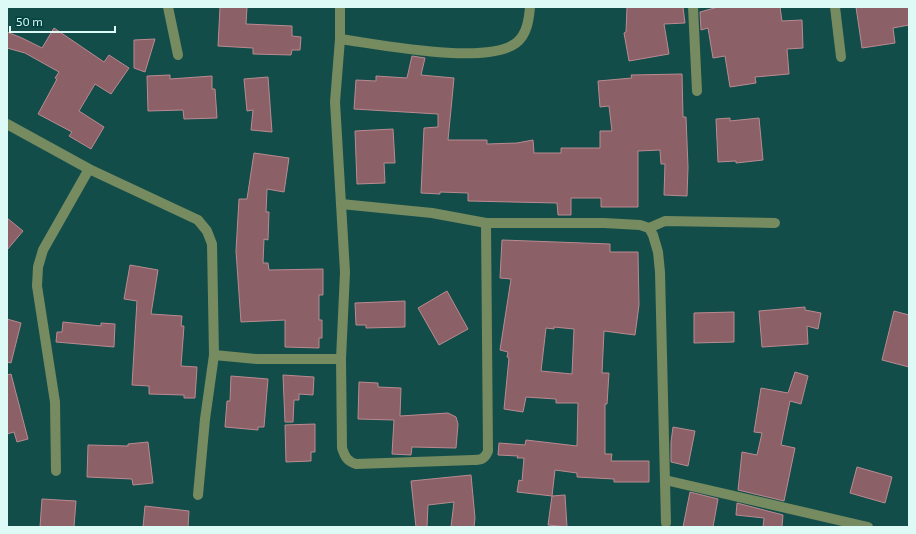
<svg xmlns="http://www.w3.org/2000/svg" width="916" height="534" font-family="'Exo 2',sans-serif">
  <style>
    .building { fill: #8c6067; stroke: #ba8a91; fill-rule: evenodd }
    .lines { fill: none; stroke-linecap: round; stroke-linejoin: round }
    .minor { stroke: #768b60; stroke-width: 10 }
  </style>
  <rect width="100%" height="100%" fill="#134d49"/>
  <g class="building">
    <path d="M220,7H247L246,24L292,26V36L301,37L300,50H292L291,55L253,54V48L218,46Z"/>
    <path d="M627,7H683L685,23L664,24L669,54L629,61L624,33L626,32Z"/>
    <path d="M718,7H780L782,21L802,20L803,48L787,49L789,74L755,77L756,83L730,87L725,56L713,58L708,28L701,30L700,12Z"/>
    <path d="M856,7H909V25L893,28L895,43L862,48Z"/>
    <path d="M54,28L104,62L109,55L129,68L111,94L95,84L79,111L104,127L91,149L69,136L72,132L38,114L57,79L55,78L59,72L25,53L7,48V32L22,38L42,48Z"/>
    <path d="M155,39L145,72L134,68V40Z"/>
    <path d="M412,56L425,58L421,75L454,78L448,140H487V144L517,143L533,140L534,153H561V148H600V131H612L609,106L600,107L598,81L632,78L631,75L682,74L683,117H686L688,167L687,196L664,195L665,164H661L660,150L638,151V207H601V198H571V215H558L557,203L468,201V193L440,192V194L421,193L424,128L438,127V114L354,109L356,80L376,81V76L407,78Z"/>
    <path d="M170,75V79L212,76V89H215L217,118L184,119L183,110L148,111L147,76Z"/>
    <path d="M268,77L272,132L251,130L253,110L247,111L244,79Z"/>
    <path d="M730,118V121L759,118L763,160L736,163V161L718,162L716,119Z"/>
    <path d="M393,129L395,163H384L385,183L357,184L355,131Z"/>
    <path d="M254,153L289,158L284,192L267,189L266,212H269L268,240L264,239L263,263H268L269,270L323,269V295H319V320H322V338H319V348L285,347V320L241,322L236,251L239,199H247Z"/>
    <path d="M7,218L23,231L7,250Z"/>
    <path d="M502,240L610,244V252H638L639,305L635,335L604,331L602,373H609L607,404H605V454H612L611,461H649V482H614V479L577,477V473L555,470L552,496L565,495L567,527L548,525L552,496L517,492L519,480L522,481L524,458H517L518,456L498,455L499,443L525,445L526,440L577,446L578,403H556V399L526,397L523,412L504,409L509,358L507,357L508,352L500,350L511,279L500,278ZM554,327L574,329L572,374L541,371L546,328L554,329Z"/>
    <path d="M130,265L158,270L151,314L182,316L181,326H184L181,366L197,367L195,398H184V395L149,394V386L132,385L137,301L124,299Z"/>
    <path d="M447,291L468,329L439,345L418,308Z"/>
    <path d="M405,301V327L366,328V325H356L355,303Z"/>
    <path d="M805,307V310L821,313L818,329L807,326L808,344L762,347L759,311Z"/>
    <path d="M894,311L909,315V367L882,360Z"/>
    <path d="M734,312V342L694,343V313Z"/>
    <path d="M7,319L21,323L11,363L7,362Z"/>
    <path d="M63,322L101,326V323L115,324L114,347L56,342L57,332H62Z"/>
    <path d="M795,372L808,376L801,404L790,401L781,445L795,448L784,501L738,490L742,452L757,455L762,433L754,432L761,388L788,393Z"/>
    <path d="M11,374L28,439L17,442L14,432L7,434V375Z"/>
    <path d="M283,375L314,377L313,395L299,394V400H294L293,422H285Z"/>
    <path d="M231,376L268,379L264,427H258V430L225,427L227,401H230Z"/>
    <path d="M359,382L378,383V387L401,388L400,416L448,413L456,417L458,424L456,448L412,447L411,455L392,454L394,420L358,419Z"/>
    <path d="M315,424V452H311V461L286,462L285,425Z"/>
    <path d="M673,427L695,431L688,466L671,462V442Z"/>
    <path d="M148,442L153,483L133,485L132,479L87,477L88,445L128,446V444Z"/>
    <path d="M857,467L892,477L885,503L850,493Z"/>
    <path d="M471,475L475,518L474,527H451L454,502L428,505L427,527H416L411,481Z"/>
    <path d="M690,492L718,499L713,527H683Z"/>
    <path d="M42,499L76,501L74,527H40Z"/>
    <path d="M737,503L783,515L782,527H763L764,518L736,515Z"/>
    <path d="M145,506L189,511L188,527H143Z"/>
  </g>
  <g class="lines">
    <g class="minor">
      <path d="M168,7L178,55"/>
      <path d="M340,7V39L335,102L345,272L341,359L342,448C345,457 347,461 356,464L473,460C481,460 485,459 488,451L486,223"/>
      <path d="M693,7L697,91"/>
      <path d="M835,7L841,57"/>
      <path d="M340,39C378,44 486,66 516,43C527,35 529,19 530,7"/>
      <path d="M7,124L89,169L198,220L207,231L212,244L214,355L205,419L198,495"/>
      <path d="M341,204L432,213L486,223H604L640,225L649,228L653,235L658,252L660,272L666,523"/>
      <path d="M649,228L665,221L775,223"/>
      <path d="M214,355L257,359H341"/>
      <path d="M56,471L55,402L37,286L38,267L43,250L89,169"/>
      <path d="M665,480L868,527"/>
    </g>
  </g>
  <rect width="916" height="534" fill="none" stroke="#defaf7" stroke-width="16"/>
  <path d="M10 26v6h105v-6" fill="none" stroke="#defaf7" stroke-width="2"/>
  <text x="16" y="26" font-size="12" fill="#defaf7" stroke="#02423f" stroke-width="3" paint-order="stroke">50 m</text>
</svg>
